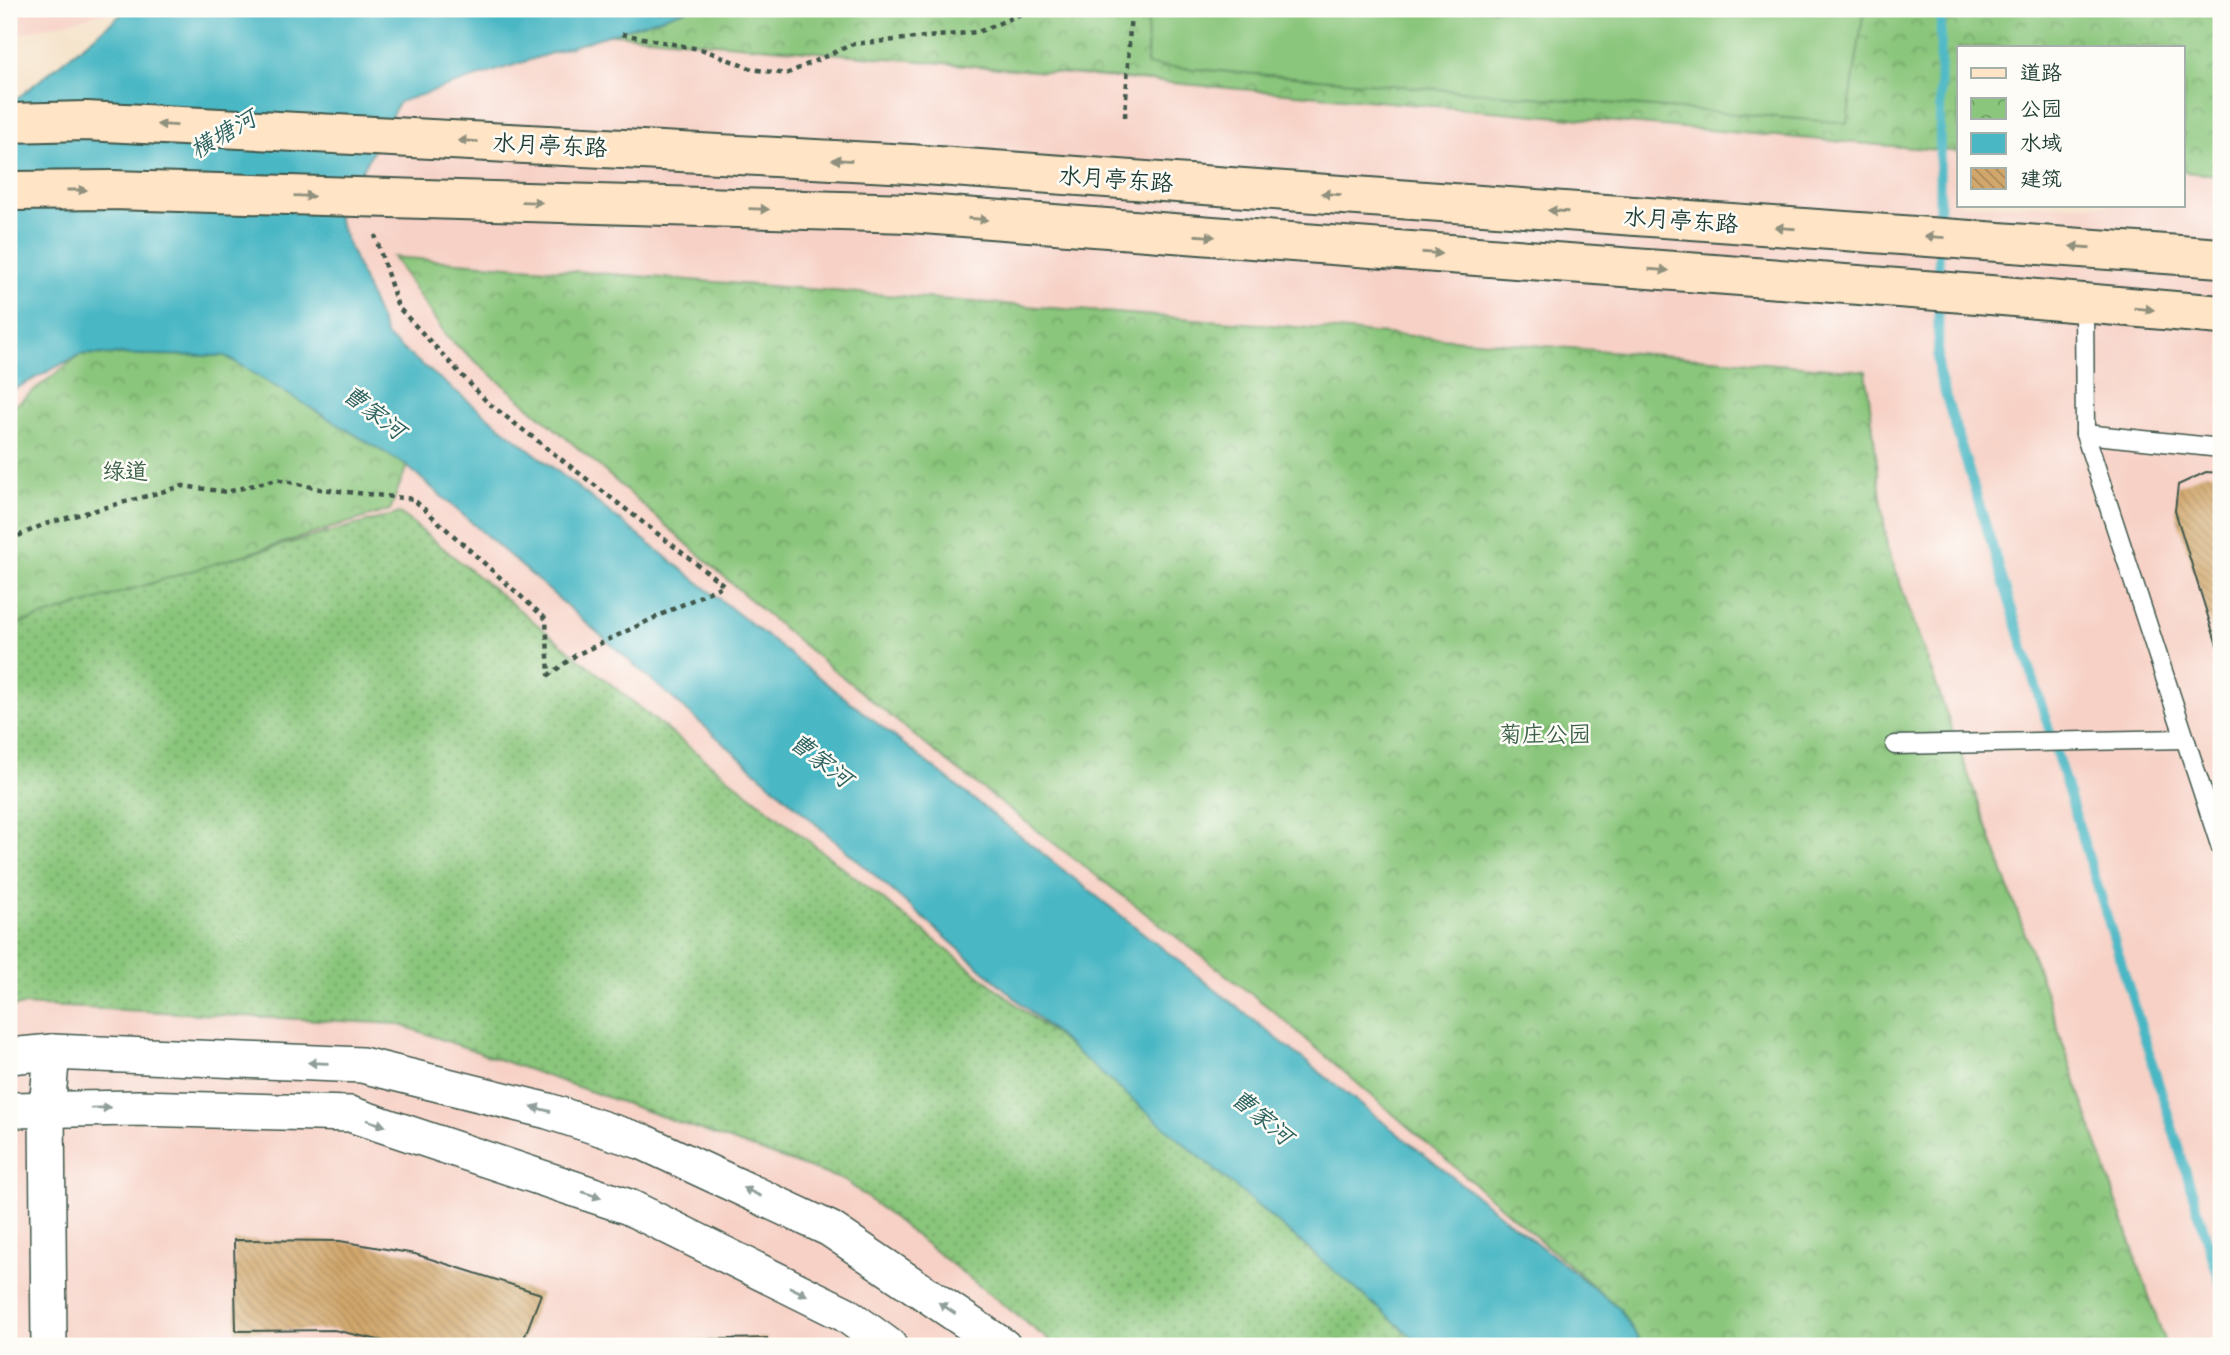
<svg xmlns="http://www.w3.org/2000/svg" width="2230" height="1355" font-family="Itim,'LXGW WenKai TC',sans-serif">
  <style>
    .built { fill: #f7d1c6; fill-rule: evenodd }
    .grass { fill: url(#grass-dots); stroke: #548258; stroke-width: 2 }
    .park { fill: url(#park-crowns); stroke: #548258; stroke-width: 2 }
    .pitch { fill: #8ac67b; stroke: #548258; stroke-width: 2 }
    .water { fill: #49b7c4; stroke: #347a7c; stroke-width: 2 }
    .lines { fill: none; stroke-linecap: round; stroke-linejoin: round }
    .stream { stroke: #49b7c4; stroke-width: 10 }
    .building { fill: url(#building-back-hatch) }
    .service-casing { stroke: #3f564a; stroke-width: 21 }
    .minor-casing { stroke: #3f564a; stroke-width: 38 }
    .secondary-casing { stroke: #3f564a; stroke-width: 42 }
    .path { stroke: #3f564a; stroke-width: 4.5; stroke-dasharray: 5 5; stroke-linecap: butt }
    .service { stroke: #fff; stroke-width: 18 }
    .minor { stroke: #fff; stroke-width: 35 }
    .secondary { stroke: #ffe4c6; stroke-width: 38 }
    .secondary-bridge-casing { stroke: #3f564a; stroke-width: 42; stroke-linecap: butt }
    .secondary-bridge { stroke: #ffe4c6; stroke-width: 38 }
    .oneway { fill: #8f907d }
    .oneway2 { fill: #8f9e9a }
    .labels { text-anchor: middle; stroke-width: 5; stroke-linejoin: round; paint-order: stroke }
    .street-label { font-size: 23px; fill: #1f3d34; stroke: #fdfcf7 }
    .park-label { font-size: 23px; fill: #3a5f46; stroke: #fdfcf7 }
    .water-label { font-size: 24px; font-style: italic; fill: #2c625f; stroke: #fdfcf7 }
  </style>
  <defs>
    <pattern id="grass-dots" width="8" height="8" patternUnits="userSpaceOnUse" patternTransform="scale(1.75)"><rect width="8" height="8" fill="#8ac67b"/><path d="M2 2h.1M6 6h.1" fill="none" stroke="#70a266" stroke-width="1.8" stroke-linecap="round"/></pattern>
    <pattern id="park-crowns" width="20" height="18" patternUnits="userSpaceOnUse" patternTransform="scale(1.75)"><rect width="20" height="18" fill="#8ac67b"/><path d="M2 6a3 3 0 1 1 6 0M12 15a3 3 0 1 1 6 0" fill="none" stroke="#70a266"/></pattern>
    <pattern id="building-back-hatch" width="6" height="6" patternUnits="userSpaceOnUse" patternTransform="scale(1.75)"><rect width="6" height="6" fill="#d2a76c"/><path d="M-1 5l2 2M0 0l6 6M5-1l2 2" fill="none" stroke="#aa895a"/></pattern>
  </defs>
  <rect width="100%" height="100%" fill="#fdfcf7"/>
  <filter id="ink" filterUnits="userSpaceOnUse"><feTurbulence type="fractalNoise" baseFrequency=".0143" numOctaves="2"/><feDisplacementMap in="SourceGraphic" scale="14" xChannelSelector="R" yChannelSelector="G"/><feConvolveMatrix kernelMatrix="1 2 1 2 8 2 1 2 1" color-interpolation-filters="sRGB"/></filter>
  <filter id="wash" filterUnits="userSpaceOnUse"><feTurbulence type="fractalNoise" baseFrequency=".00686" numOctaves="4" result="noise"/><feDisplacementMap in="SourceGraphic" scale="28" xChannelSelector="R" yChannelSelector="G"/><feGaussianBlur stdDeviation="1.57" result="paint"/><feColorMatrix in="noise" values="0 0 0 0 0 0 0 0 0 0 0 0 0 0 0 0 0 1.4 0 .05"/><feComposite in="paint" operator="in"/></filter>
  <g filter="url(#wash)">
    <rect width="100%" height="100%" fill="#f5e2c9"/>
    <g class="built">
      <path d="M9,9H122L9,36Z"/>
      <path d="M652,9H2221V1346H9V257L75,221ZM1959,47H2183V205H1959Z"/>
    </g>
    <path class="grass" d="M400,513L655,720L1295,1224L1429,1346H1056L846,1181L398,1024L25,1005L9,1007V622L64,604Z"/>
    <g class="park">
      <path d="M656,9H2221V175L2183,172V47H1959V152L589,32Z"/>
      <path d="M393,257L1866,371L1887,547L2032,953L2166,1346H1643L1619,1308L1272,1010L936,753L780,626L592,460L447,337Z"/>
      <path d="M81,354L225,356L407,466L390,510L9,627V407L19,402Z"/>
    </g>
    <path class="pitch" d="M1148,9H1864L1847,123L1147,65Z"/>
    <path class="water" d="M128,9H689L399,102L337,217L387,337L1619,1308L1643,1346H1423L1088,1062L407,466L225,356L81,354L9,392V105Z"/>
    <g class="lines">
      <path class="stream" d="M1941,9L1938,371L2221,1285"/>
    </g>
    <g id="blocks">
      <g class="building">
        <path d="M2206,472L2221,473V658L2175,511L2178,485Z"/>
        <path d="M234,1240L340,1241L415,1254L541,1294L521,1346H406L334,1330L236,1331Z"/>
        <path d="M767,1338V1346H602V1342Z"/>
      </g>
    </g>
  </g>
  <g filter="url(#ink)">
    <use href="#blocks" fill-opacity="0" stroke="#3f564a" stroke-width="2"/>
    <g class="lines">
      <g class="service-casing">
        <g id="service">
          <path d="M2084,304L2085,434L2221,848"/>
          <path d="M2085,434L2221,448"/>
          <path d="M1895,745L2185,739"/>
        </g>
      </g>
      <g class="minor-casing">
        <g id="minor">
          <path d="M9,1056L52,1052L362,1065L548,1111L643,1142L830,1229L1003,1346"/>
          <path d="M9,1110L139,1108L350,1114L629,1207L845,1314L889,1346"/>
          <path d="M49,1346L47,1109L52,1052"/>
        </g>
      </g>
      <g class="secondary-casing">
        <g id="secondary">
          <path d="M910,164L2221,258"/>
          <path d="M910,213L2003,296L2221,315"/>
        </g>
      </g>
      <g class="path">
        <path d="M622,34L704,50L752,69L786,74L853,44L978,32L1033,9"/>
        <path d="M1125,117L1131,9"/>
        <path d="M9,540L45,524L183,486L227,492L277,479L320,489L413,499L546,619L549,675L576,655L724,585L487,402L398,307L375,235"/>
      </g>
      <use href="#service" class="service"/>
      <use href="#minor" class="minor"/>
      <use href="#secondary" class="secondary"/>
      <g class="secondary-bridge-casing">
        <g id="secondary-bridge">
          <path d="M9,123L86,121L910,164"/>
          <path d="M9,191L112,190L910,213"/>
        </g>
      </g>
      <use href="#secondary-bridge" class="secondary-bridge"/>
    </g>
    <defs><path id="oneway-solid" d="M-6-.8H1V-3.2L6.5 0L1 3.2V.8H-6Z" transform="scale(1.75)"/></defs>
    <g class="oneway">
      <use href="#oneway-solid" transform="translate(167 125) rotate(-177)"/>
      <use href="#oneway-solid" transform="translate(468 141) rotate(-177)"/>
      <use href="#oneway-solid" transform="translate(842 160) rotate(-177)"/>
      <use href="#oneway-solid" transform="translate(77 190)"/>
      <use href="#oneway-solid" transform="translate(1331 194) rotate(-176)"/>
      <use href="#oneway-solid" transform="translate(304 196) rotate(2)"/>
      <use href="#oneway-solid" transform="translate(532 202) rotate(2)"/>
      <use href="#oneway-solid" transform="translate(759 209) rotate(2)"/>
      <use href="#oneway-solid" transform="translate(1558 211) rotate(-176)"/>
      <use href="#oneway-solid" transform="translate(978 219) rotate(4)"/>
      <use href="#oneway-solid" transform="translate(1785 228) rotate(-176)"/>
      <use href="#oneway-solid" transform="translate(1205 236) rotate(4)"/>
      <use href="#oneway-solid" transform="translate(1935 237) rotate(-177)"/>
      <use href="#oneway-solid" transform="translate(2080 247) rotate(-176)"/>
      <use href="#oneway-solid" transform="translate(1432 253) rotate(4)"/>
      <use href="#oneway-solid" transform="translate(1659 270) rotate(4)"/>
      <use href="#oneway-solid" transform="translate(2144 309) rotate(5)"/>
    </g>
    <g class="oneway2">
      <use href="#oneway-solid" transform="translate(318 1063) rotate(-178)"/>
      <use href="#oneway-solid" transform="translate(101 1108) rotate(-1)"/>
      <use href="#oneway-solid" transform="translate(541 1109) rotate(-165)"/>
      <use href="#oneway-solid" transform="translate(376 1123) rotate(18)"/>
      <use href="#oneway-solid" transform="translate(752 1192) rotate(-155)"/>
      <use href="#oneway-solid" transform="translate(592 1195) rotate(18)"/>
      <use href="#oneway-solid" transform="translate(798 1291) rotate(26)"/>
      <use href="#oneway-solid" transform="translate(947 1308) rotate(-146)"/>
    </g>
  </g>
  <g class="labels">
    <g class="street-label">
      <text transform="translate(550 145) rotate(3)" y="8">水月亭东路</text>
      <text transform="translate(1116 179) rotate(4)" y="8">水月亭东路</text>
      <text transform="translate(1681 220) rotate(4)" y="8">水月亭东路</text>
    </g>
    <g class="park-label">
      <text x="125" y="479">绿道</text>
      <text x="1545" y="742">菊庄公园</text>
    </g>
    <g class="water-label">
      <text transform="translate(223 134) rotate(-30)" y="8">横塘河</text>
      <text transform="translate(374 412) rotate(38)" y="8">曹家河</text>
      <text transform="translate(821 760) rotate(38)" y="8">曹家河</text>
      <text transform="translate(1262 1117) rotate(40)" y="8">曹家河</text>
    </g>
  </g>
  <rect width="2230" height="1355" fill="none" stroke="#fdfcf7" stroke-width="35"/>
  <rect x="1957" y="46" width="228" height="161" fill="#fdfcf7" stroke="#a4b0a9" stroke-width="2"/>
  <rect x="1971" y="68" width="35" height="10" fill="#ffe4c6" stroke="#a4b0a9" stroke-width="2"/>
  <text x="2020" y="80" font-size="21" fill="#1f3d34">道路</text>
  <rect x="1971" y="98" width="35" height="21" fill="url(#park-crowns)" stroke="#a4b0a9" stroke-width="2"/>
  <text x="2020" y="116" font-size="21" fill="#1f3d34">公园</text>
  <rect x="1971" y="133" width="35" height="21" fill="#49b7c4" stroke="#a4b0a9" stroke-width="2"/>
  <text x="2020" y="150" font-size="21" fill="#1f3d34">水域</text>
  <rect x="1971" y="168" width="35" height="21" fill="url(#building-back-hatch)" stroke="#a4b0a9" stroke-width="2"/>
  <text x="2020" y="186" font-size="21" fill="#1f3d34">建筑</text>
</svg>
